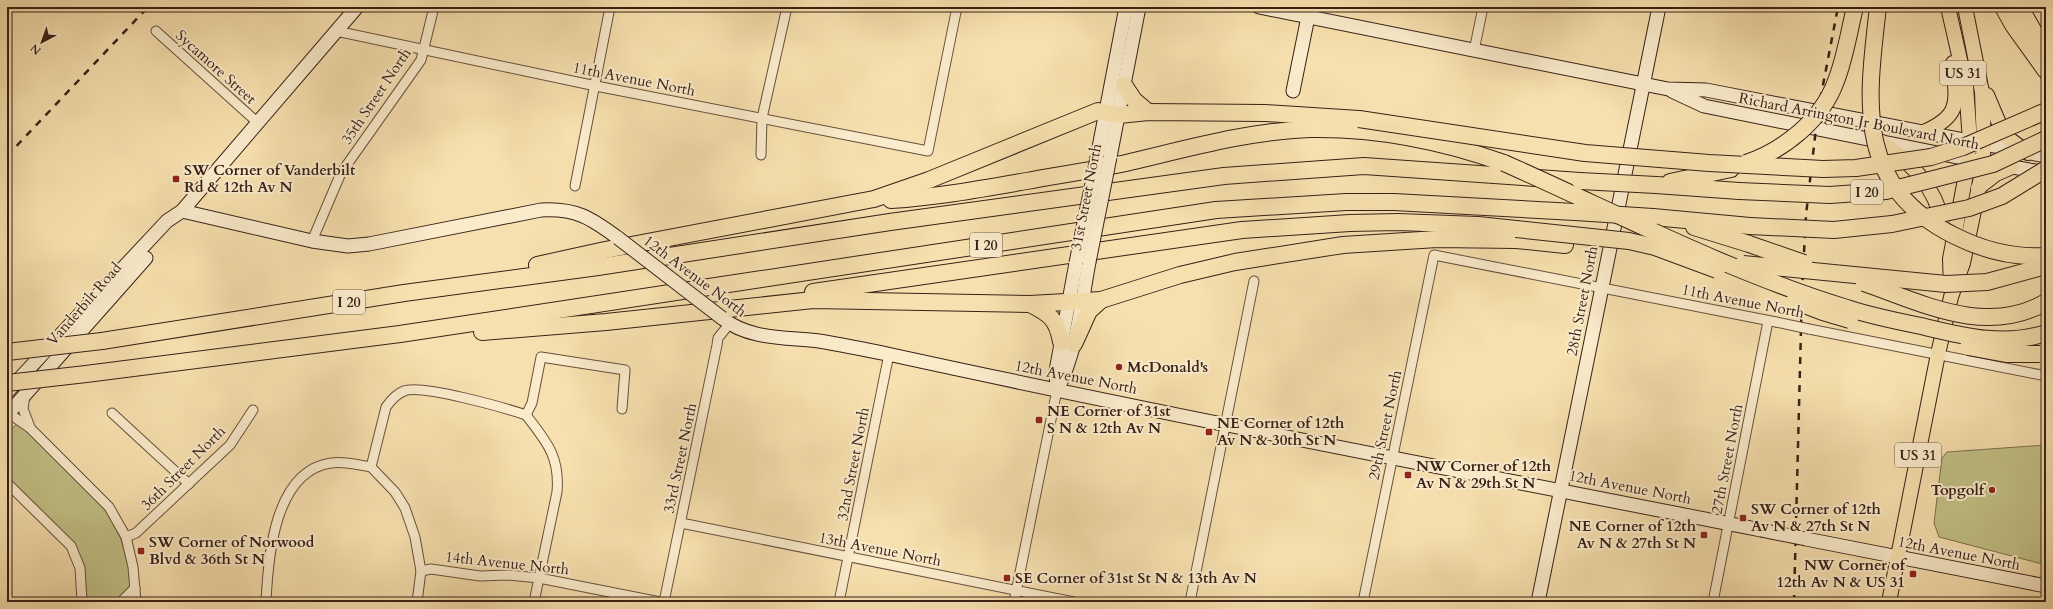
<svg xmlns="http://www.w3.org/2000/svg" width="2053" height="609" font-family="Cardo,serif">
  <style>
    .green { fill: #c2c187; stroke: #7d704f }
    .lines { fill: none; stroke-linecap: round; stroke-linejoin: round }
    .street-casing { stroke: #68503d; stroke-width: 11 }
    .secondary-casing { stroke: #382017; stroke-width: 15 }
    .primary-casing { stroke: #382017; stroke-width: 16 }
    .highway-casing { stroke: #382017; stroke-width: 18 }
    .street { stroke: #faebcb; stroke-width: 9 }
    .secondary { stroke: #faebcb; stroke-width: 13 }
    .primary { stroke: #f7e0af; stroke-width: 14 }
    .highway { stroke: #f7e0af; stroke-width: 16 }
    .rail { stroke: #382017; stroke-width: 2.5; stroke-dasharray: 7 7; stroke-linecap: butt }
    .street-bridge-casing { stroke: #68503d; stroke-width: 11; stroke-linecap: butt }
    .secondary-bridge-casing { stroke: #382017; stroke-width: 15; stroke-linecap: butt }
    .highway-bridge-casing { stroke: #382017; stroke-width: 18; stroke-linecap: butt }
    .street-bridge { stroke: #faebcb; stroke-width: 9 }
    .secondary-bridge { stroke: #faebcb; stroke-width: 13 }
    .highway-bridge { stroke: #f7e0af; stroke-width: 16 }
    .poi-dot { fill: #8f2418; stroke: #faebcb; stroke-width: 1.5 }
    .labels { text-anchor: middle; stroke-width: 4; stroke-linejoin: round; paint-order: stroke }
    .shield { fill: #faebcb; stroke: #725d4d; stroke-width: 1 }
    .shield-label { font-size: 14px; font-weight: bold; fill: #382017 }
    .street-label { font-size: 15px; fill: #382017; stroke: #faebcb }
    .poi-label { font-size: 15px; font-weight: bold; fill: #382017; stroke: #faebcb; text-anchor: start }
  </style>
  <rect width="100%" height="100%" fill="#f7e0af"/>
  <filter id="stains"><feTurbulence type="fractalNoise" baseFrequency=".005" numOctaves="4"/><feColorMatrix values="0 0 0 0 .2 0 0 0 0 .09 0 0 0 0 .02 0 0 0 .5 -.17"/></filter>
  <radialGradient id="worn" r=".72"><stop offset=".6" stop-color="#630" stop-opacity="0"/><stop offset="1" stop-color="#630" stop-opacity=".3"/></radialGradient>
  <g class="green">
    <path d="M18,423L105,509L121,539L129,568L132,602H85L75,546L7,478V433Z"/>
    <path d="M2046,445V565L1939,537L1934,523L1942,458L1947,452Z"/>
  </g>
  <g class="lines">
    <g class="street-casing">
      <g id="street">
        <path d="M156,31L258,123"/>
        <path d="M336,31L596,86L928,151L957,7"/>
        <path d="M1474,51L1483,7"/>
        <path d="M761,155L762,118L787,7"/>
        <path d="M575,186L610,7"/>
        <path d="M312,241L341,173L421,60L434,7"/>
        <path d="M1809,329L2046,376"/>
        <path d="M25,395L23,409L30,427"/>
        <path d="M7,412L30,428L109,507L126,537L133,567L136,602"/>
        <path d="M112,413L189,484"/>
        <path d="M526,415C547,442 560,457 557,492L534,602"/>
        <path d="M526,415L532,403L541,357L625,370L622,409"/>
        <path d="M371,467L386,407C391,400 396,394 404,391C422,384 505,408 526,415"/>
        <path d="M7,483L71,546L80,568L82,602"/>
        <path d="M681,523L1074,602"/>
        <path d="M126,537L136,533L230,445L253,410"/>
        <path d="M421,571L431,569L480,576L508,575L539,578L660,602"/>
        <path d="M121,602L135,588"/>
        <path d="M266,602C268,558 274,471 331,463C344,461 359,465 371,467L395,492L405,508L415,537L421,571L417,602"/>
        <path d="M664,602L717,345L718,338L730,323"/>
        <path d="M839,602L889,354"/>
        <path d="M1014,602L1057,390"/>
        <path d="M1190,602L1254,281"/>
        <path d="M1363,602L1434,255L1776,322"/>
        <path d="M1713,602L1768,321"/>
      </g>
    </g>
    <g class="secondary-casing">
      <g id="secondary">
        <path d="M1259,7L1668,89L1706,90L2046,156"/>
        <path d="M1293,91L1310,7"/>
        <path d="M1672,91L1704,106L1977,161"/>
        <path d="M1110,157L1139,7"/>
        <path d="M1097,158L1126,7"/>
        <path d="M2002,165L2046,173"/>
        <path d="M182,211L312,241L348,246L369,244L541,210C576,208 591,218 618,238"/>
        <path d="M722,318C750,340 785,337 819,341C843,345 868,350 892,355C1181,418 1471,473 1761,530"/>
        <path d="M1057,388L1056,371L1076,263"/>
        <path d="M1057,390C1077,351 1081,305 1089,262"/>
        <path d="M7,392L167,221L182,211L357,7"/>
        <path d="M7,415L146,258"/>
        <path d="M1806,539L2046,586"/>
        <path d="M1538,602L1659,7"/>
      </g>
    </g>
    <g class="primary-casing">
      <g id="primary">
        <path d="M1948,7L1966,86L1970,141L1966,174L1950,259L1951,288"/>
        <path d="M1987,95L2004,135L2028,153"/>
        <path d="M1924,132C1963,115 1956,100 1953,63"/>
        <path d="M1882,142C1913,166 1934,184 1943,224"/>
        <path d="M1978,188L1996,174L2012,167"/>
        <path d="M1889,602L1938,354L1951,297L1963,263L1981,177L1984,144L1982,92L1965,7"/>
      </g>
    </g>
    <g class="highway-casing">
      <g id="highway">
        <path d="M2003,7L2013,25L2046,71"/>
        <path d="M2020,7L2046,53"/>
        <path d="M1124,85L1134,100L1148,112"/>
        <path d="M1670,182L1731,169"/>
        <path d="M1656,185L1739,191"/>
        <path d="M891,200C937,197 981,189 1027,181C1060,175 1093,170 1126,163C1186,149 1248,131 1311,129C1378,128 1442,141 1504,163"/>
        <path d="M1653,217L1750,226"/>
        <path d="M1694,227L1749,244"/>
        <path d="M537,265L605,250L874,199L929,180L1098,111L1119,115L1148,112L1265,113L1359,119"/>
        <path d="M813,292L1242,230L1350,223L1398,222L1478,225L1516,229"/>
        <path d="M1030,304C1050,314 1057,319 1061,342"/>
        <path d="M482,332L606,322L813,300L1030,304L1101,300L1180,275L1235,262L1343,245L1437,239L1516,240L1565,245"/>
        <path d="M102,341L404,293L598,267L890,222L1224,176L1364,166L1580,181"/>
        <path d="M1074,344L1089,311L1101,300"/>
        <path d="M86,374L400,334L1216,210L1346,202H1394L1575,212"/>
      </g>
    </g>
    <use href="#street" class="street"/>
    <use href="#secondary" class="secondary"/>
    <use href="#primary" class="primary"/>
    <use href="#highway" class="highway"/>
    <g class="rail">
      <path d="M7,156L148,7"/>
      <path d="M1794,602L1802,290L1806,215L1818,111L1838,7"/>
    </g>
    <g class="street-bridge-casing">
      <path id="street-bridge" d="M1776,322L1809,329"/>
    </g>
    <g class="secondary-bridge-casing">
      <g id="secondary-bridge">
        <path d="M618,238L722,318"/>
        <path d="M1089,262L1110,157"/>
        <path d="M1076,263L1097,158"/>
        <path d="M1761,530L1806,539"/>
      </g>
    </g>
    <g class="highway-bridge-casing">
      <g id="highway-bridge">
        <path d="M1878,7C1867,102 1854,186 1955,236C1983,250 2015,258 2046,256"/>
        <path d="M1359,119L1585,153L1709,163L1823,169L1856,168L1931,157L1963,147L2046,111"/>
        <path d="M1504,163C1617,213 1729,272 1847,308C1871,316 1896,321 1921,326C1963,336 2004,347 2046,333"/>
        <path d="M1746,163C1784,150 1822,120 1836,81C1845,58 1849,32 1855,7"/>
        <path d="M1580,181L1656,185"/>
        <path d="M1739,191L1830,195L1886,191L1993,164L2046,139"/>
        <path d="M1575,212L1653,217"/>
        <path d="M1750,226L1834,230L1892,224L1969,208L2002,196L2046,169"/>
        <path d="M1516,229L1629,241L1655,247L1717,270"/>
        <path d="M1749,244L1804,263"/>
        <path d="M1743,264L1946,284L1987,282L2046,266"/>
        <path d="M1864,283C1922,303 1986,337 2046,302"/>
        <path d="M1794,301L1823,312L1850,320"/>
        <path d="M1968,347L2006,354H2040"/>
        <path d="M7,352L102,341"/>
        <path d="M7,383L86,374"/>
      </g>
    </g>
    <use href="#street-bridge" class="street-bridge"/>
    <use href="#secondary-bridge" class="secondary-bridge"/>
    <use href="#highway-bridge" class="highway-bridge"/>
  </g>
  <g class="poi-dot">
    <rect x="172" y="175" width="8" height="8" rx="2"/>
    <circle cx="1119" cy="367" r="4"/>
    <rect x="1035" y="416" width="8" height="8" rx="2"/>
    <rect x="1205" y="428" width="8" height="8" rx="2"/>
    <rect x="1404" y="471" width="8" height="8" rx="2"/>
    <circle cx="1992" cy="490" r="4"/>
    <rect x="1739" y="514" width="8" height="8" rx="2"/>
    <rect x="1700" y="531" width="8" height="8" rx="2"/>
    <rect x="137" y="547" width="8" height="8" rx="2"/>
    <rect x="1909" y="570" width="8" height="8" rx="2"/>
    <rect x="1003" y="574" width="8" height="8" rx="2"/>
  </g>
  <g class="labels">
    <g class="shield">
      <rect x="1940" y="61" width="46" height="24" rx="3"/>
      <rect x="1851" y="180" width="32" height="24" rx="3"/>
      <rect x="970" y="233" width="32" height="24" rx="3"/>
      <rect x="333" y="290" width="32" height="24" rx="3"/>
      <rect x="1895" y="443" width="46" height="24" rx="3"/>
    </g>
    <g class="shield-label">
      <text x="1963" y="78">US 31</text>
      <text x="1867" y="197">I 20</text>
      <text x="986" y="250">I 20</text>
      <text x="349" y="307">I 20</text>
      <text x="1918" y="460">US 31</text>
    </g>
    <g class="street-label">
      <text transform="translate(216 67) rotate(42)" y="5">Sycamore Street</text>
      <text transform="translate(634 79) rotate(11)" y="5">11th Avenue North</text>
      <text transform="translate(376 96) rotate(-56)" y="5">35th Street North</text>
      <text transform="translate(1859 121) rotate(11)" y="5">Richard Arrington Jr Boulevard North</text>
      <text transform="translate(1086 197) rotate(-79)" y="5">31st Street North</text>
      <text transform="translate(695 276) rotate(37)" y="5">12th Avenue North</text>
      <text transform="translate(1582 301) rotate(-79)" y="5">28th Street North</text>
      <text transform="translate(1743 301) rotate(11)" y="5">11th Avenue North</text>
      <text transform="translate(84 304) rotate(-49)" y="5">Vanderbilt Road</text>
      <text transform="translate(1076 377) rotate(11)" y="5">12th Avenue North</text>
      <text transform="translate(1385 425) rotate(-78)" y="5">29th Street North</text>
      <text transform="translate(680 458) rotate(-78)" y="5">33rd Street North</text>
      <text transform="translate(1727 459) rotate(-79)" y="5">27th Street North</text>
      <text transform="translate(853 464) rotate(-79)" y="5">32nd Street North</text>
      <text transform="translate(183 468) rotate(-45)" y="5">36th Street North</text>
      <text transform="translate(1630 487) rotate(11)" y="5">12th Avenue North</text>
      <text transform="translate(880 549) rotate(11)" y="5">13th Avenue North</text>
      <text transform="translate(1959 553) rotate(11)" y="5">12th Avenue North</text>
      <text transform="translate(507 563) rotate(6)" y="5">14th Avenue North</text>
    </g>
    <g class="poi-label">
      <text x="184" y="175">SW Corner of Vanderbilt<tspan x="184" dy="17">Rd &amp; 12th Av N</tspan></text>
      <text x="1127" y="372">McDonald's</text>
      <text x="1047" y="416">NE Corner of 31st<tspan x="1047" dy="17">S N &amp; 12th Av N</tspan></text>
      <text x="1217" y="428">NE Corner of 12th<tspan x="1217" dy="17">Av N &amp; 30th St N</tspan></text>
      <text x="1416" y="471">NW Corner of 12th<tspan x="1416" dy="17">Av N &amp; 29th St N</tspan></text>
      <text x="1984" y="495" text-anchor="end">Topgolf</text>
      <text x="1751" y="514">SW Corner of 12th<tspan x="1751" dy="17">Av N &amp; 27th St N</tspan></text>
      <text x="1696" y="531" text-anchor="end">NE Corner of 12th<tspan x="1696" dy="17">Av N &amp; 27th St N</tspan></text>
      <text x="149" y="547">SW Corner of Norwood<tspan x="149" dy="17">Blvd &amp; 36th St N</tspan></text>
      <text x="1905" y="570" text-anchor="end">NW Corner of<tspan x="1905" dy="17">12th Av N &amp; US 31</tspan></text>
      <text x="1015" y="583">SE Corner of 31st St N &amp; 13th Av N</text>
    </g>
  </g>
  <rect width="2053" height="609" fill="none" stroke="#f7e0af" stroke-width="24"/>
  <rect x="8" y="8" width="2037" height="593" fill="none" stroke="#382017" stroke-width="2"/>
  <rect x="12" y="12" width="2029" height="585" fill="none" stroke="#382017"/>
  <g transform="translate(42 42) rotate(221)" stroke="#faebcb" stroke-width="3" paint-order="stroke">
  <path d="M0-3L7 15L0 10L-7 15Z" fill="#382017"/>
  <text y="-6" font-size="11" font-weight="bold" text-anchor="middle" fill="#382017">N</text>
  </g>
  <rect width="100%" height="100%" filter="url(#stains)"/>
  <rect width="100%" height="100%" fill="url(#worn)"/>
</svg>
